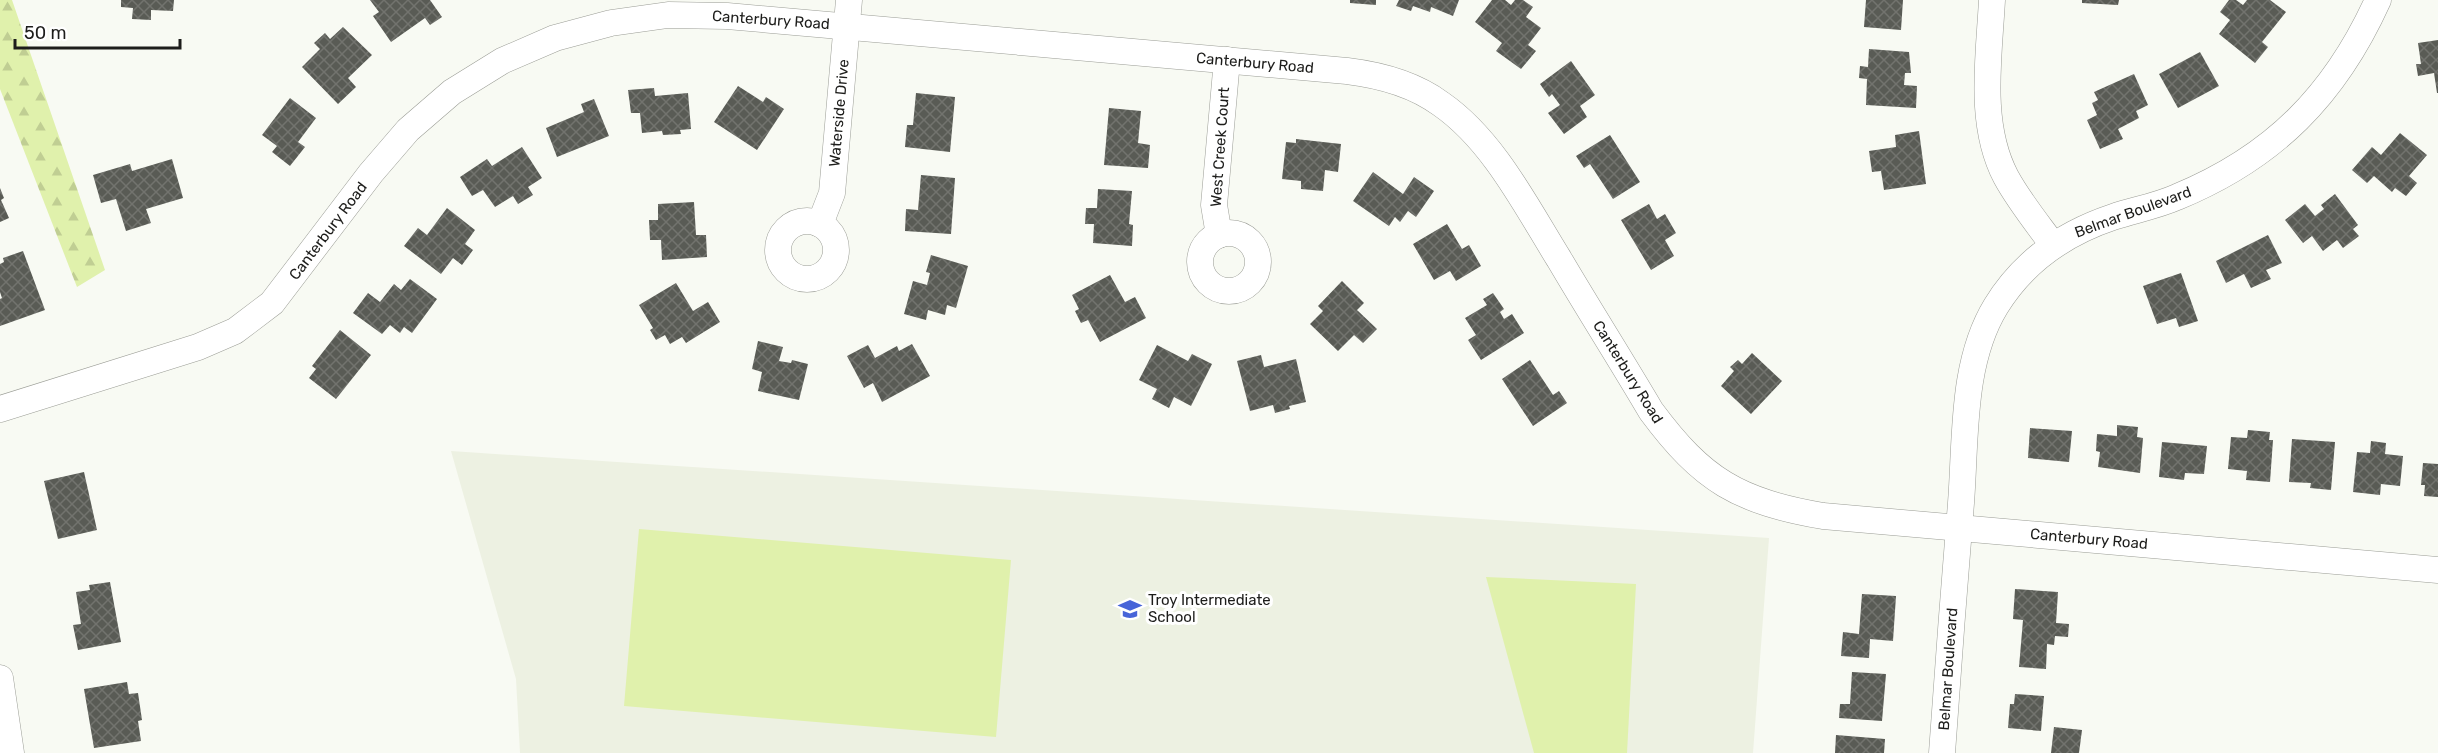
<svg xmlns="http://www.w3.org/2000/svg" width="2438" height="753" font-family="Rubik,sans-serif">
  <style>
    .built { fill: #edf1e2 }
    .green { fill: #e0f1ac }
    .forest { fill: url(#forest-firs) }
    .building { fill: url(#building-cross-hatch) }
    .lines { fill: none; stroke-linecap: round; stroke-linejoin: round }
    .minor-casing { stroke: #9b9d96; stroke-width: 27 }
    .minor { stroke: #fff; stroke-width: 26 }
    .labels { text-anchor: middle; stroke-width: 6; stroke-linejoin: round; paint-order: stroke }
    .street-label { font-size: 15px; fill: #1d1d1b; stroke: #fff }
    .poi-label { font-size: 15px; fill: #1d1d1b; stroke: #fff; text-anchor: start }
  </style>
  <defs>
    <pattern id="forest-firs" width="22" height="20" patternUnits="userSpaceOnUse" patternTransform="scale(1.5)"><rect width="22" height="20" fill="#e0f1ac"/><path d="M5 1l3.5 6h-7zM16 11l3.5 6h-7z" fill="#c0ce93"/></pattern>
    <pattern id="building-cross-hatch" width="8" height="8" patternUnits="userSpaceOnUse" patternTransform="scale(1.5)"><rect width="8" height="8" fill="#595b55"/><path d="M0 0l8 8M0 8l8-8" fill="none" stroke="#72736e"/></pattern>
  </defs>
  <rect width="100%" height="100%" fill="#f8faf3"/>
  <path class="built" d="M451,451L1769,538L1753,753H520L516,679Z"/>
  <g class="green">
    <path d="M639,529L1011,560L996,737L624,706Z"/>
    <path d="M1486,577L1636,584L1627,753H1534Z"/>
  </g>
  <path class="forest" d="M0,0H12L105,270L77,287L0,89Z"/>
  <g class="building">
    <path d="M121,0H174L173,11L151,10V20L132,19L133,8L121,7Z"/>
    <path d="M370,0H430L442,17L430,25L425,18L391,42L373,16L379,12Z"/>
    <path d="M1350,0H1376V5L1350,3Z"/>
    <path d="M1399,0H1459L1453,16L1431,7L1430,12L1413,6L1411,11L1396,6Z"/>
    <path d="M1492,0H1505L1511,5L1515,0H1523L1533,7L1526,17L1541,28L1528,45L1536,51L1521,69L1496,51L1502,43L1475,22Z"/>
    <path d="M1866,0H1903L1901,30L1864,27Z"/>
    <path d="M2082,0H2119L2118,5L2082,3Z"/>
    <path d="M2229,0H2236L2243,5L2247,0H2270L2286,12L2262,42L2268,47L2255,63L2219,34L2230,20L2220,12Z"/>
    <path d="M343,27L372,55L348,78L356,87L338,104L302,67L320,49L314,43L325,33L330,39Z"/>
    <path d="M2438,40V93H2437L2434,73L2418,76L2416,64H2421L2418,43Z"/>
    <path d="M1869,49L1909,52L1911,73H1905L1904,85L1917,86L1916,108L1866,105L1867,79L1859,78L1860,66L1868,67Z"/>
    <path d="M2200,52L2219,86L2178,108L2159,74Z"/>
    <path d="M1571,61L1595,95L1580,106L1587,117L1564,134L1548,113L1560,105L1552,94L1549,97L1540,84Z"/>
    <path d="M2134,74L2148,105L2136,111L2139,118L2118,129L2123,139L2100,149L2087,120L2097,115L2092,103L2098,100L2094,92Z"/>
    <path d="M738,86L763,102L766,97L784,109L757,150L714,122Z"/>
    <path d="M654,88L655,96L688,93L691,129L680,130L681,134L663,135L662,131L642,133L640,113H631L628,90Z"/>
    <path d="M916,93L955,97L950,152L905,147L907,125H913Z"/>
    <path d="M290,98L316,118L298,142L305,147L290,166L272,152L277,146L262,135Z"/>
    <path d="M594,99L609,136L557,157L546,128L584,112L581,104Z"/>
    <path d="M1109,108L1141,111L1138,143L1150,145L1148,168L1104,165Z"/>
    <path d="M1919,131L1926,184L1884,190L1881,171L1872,172L1869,151L1896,147L1895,135Z"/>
    <path d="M2400,133L2427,155L2409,176L2417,183L2406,196L2395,188L2392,192L2374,176L2367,183L2352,170L2372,147L2381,155Z"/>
    <path d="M1610,135L1640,182L1613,199L1590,164L1584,168L1576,156Z"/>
    <path d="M1296,139L1341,144L1338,172L1325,170L1323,191L1301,189V181L1282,179L1286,142L1296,143Z"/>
    <path d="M522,147L542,178L528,187L533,195L518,204L513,196L495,207L483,190L472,196L460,177L487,159L492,166Z"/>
    <path d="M172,159L183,198L146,209L151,223L126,231L116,199L101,203L93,175L130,164L132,171Z"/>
    <path d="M1373,172L1403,194L1414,177L1434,191L1416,217L1408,211L1400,222L1395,217L1389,226L1353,201Z"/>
    <path d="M921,175L955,178L951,234L905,231L906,209L918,210Z"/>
    <path d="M0,188L4,198L1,200L9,218L0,222Z"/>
    <path d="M1098,189L1132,191L1129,224L1133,225L1132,246L1093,243L1094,224H1085L1086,208H1097Z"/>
    <path d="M2335,194L2358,225L2353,229L2359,236L2343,248L2337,240L2323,251L2312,236L2303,243L2285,220L2305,204L2315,216L2324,209L2321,205Z"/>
    <path d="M694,202L696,235H706L707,257L662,260L661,240H650L649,220H658V204Z"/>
    <path d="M1649,204L1657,219L1665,214L1676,233L1665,240L1674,256L1651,270L1621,220Z"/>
    <path d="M447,208L475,230L465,244L473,250L462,265L453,258L441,274L404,246L418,228L427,235Z"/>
    <path d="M1447,224L1462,249L1469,245L1481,266L1456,281L1450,271L1434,280L1413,244Z"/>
    <path d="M2268,235L2282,263L2266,270L2271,279L2251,288L2244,274L2226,283L2216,261Z"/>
    <path d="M23,251L45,310L0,326V299L2,298L0,292V264L4,262L3,258Z"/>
    <path d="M931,255L968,266L956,308L947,305L945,315L928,310L926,320L904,314L913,281L927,285L930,273L926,272Z"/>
    <path d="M2181,273L2198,321L2179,327L2176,318L2157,324L2143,286Z"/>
    <path d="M1110,275L1125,302L1135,297L1146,318L1100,342L1088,320L1081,323L1075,311L1079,309L1072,295Z"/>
    <path d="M410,279L437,299L412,333L404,327L400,333L390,325L382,334L353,313L368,293L380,302L394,284L401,290Z"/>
    <path d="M1342,281L1364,303L1357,310L1377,329L1363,343L1354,335L1338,351L1310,324L1323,311L1318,306Z"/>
    <path d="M676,283L693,311L708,302L720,322L686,343L682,337L670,344L665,335L656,340L650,330L653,328L639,305Z"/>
    <path d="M1493,293L1504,309L1500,312L1504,319L1512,314L1524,333L1481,360L1468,340L1476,335L1465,318L1487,305L1483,299Z"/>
    <path d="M340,330L371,355L336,399L309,378L316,369L312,366Z"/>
    <path d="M758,341L783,347L779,361L791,363L792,360L808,364L799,400L758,391L762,372L752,369Z"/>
    <path d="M912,344L930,376L882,402L873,383L864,388L847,356L868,345L875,358L897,346L899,351Z"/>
    <path d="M1157,345L1188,361L1192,354L1212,364L1191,406L1174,397L1169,408L1152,399L1157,389L1139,380Z"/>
    <path d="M1752,353L1782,381L1751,414L1721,386L1734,371L1730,367L1738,360L1742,364Z"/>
    <path d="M1261,355L1264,367L1296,359L1306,402L1289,406L1290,409L1275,413L1273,405L1250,411L1237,361Z"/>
    <path d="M1530,360L1553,395L1559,391L1567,403L1533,426L1502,379Z"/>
    <path d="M2117,425L2138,427L2137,437L2143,438L2140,473L2098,467L2100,452L2096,451L2097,434L2117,436Z"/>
    <path d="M2030,428L2072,431L2069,462L2028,458Z"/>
    <path d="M2248,430L2270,432L2269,440H2273L2270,482L2246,480L2247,471L2228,469L2231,437L2247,438Z"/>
    <path d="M2292,439L2335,442L2331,490L2310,488L2311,483L2289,482Z"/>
    <path d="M2371,441L2386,443L2385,454L2403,456L2400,486L2381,484L2380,495L2353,492L2357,452L2370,453Z"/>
    <path d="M2162,442L2207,446L2204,474L2185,473L2184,480L2159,477Z"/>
    <path d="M2423,463L2438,464V497L2424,496L2425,485H2421Z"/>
    <path d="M84,472L97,530L58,539L44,481Z"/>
    <path d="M110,582L121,642L78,650L73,625L81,624L76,592L90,590L89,585Z"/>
    <path d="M2015,589L2058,592L2056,623L2069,624L2068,637L2055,636L2054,645L2047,644L2046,669L2019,667L2023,620L2013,619Z"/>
    <path d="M1862,594L1896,596L1893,641L1870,639L1869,658L1841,656L1843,632L1859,634Z"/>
    <path d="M1852,672L1886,674L1882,721L1839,718L1840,704H1850Z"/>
    <path d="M127,682L129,694L138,693L142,720L138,721L141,741L94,748L84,689Z"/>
    <path d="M2015,694L2044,696L2041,731L2008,728L2010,704H2014Z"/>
    <path d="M2054,727L2082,730L2079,753H2051Z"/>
    <path d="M1836,735L1885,739L1884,753H1835Z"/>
  </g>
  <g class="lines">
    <g class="minor-casing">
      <g id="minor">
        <path d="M1992,0C1989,57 1978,124 2006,177C2019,201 2037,223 2053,245"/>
        <circle cx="807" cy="250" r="29"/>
        <path d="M820,224L832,193L849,0"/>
        <circle cx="1229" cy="262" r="29"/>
        <path d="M1219,235L1214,205L1227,60"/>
        <path d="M0,409L198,347L235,331L272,303L371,173L408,130L452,92L502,61L555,38L611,23L668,15L727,16L1347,71C1380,75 1414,84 1441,104C1493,140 1526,206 1559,259C1589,310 1621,360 1651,411C1703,481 1738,501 1823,516L2438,570"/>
        <path d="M0,678L11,753"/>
        <path d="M1942,753C1948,670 1954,586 1961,503C1966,439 1961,363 1996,306C2023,262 2065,233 2113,217C2134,210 2157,206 2177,197C2274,157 2335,95 2378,0"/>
      </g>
    </g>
    <use href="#minor" class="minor"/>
  </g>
  <defs>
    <g id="school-bare" transform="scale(1.8)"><path d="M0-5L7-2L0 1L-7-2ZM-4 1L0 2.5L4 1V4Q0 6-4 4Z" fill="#4764d8" stroke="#fff" stroke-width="2.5" paint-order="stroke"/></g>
  </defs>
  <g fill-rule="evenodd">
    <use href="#school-bare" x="1130" y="609"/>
  </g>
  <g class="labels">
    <g class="street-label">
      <text transform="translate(771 20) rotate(4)" y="5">Canterbury Road</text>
      <text transform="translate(1255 63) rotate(5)" y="5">Canterbury Road</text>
      <text transform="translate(839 113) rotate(-85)" y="5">Waterside Drive</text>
      <text transform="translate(1220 147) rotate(-86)" y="5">West Creek Court</text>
      <text transform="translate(2133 212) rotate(-20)" y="5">Belmar Boulevard</text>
      <text transform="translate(328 231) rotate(-53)" y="5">Canterbury Road</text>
      <text transform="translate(1628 372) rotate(58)" y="5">Canterbury Road</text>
      <text transform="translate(2089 539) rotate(5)" y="5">Canterbury Road</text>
      <text transform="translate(1948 669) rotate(-86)" y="5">Belmar Boulevard</text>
    </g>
    <g class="poi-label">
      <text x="1148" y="605">Troy Intermediate<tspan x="1148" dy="17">School</tspan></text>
    </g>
  </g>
  <path d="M15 39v9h165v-9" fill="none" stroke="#1d1d1b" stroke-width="3"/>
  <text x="24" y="39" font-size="18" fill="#1d1d1b" stroke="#ffffff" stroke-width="4.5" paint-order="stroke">50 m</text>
</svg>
